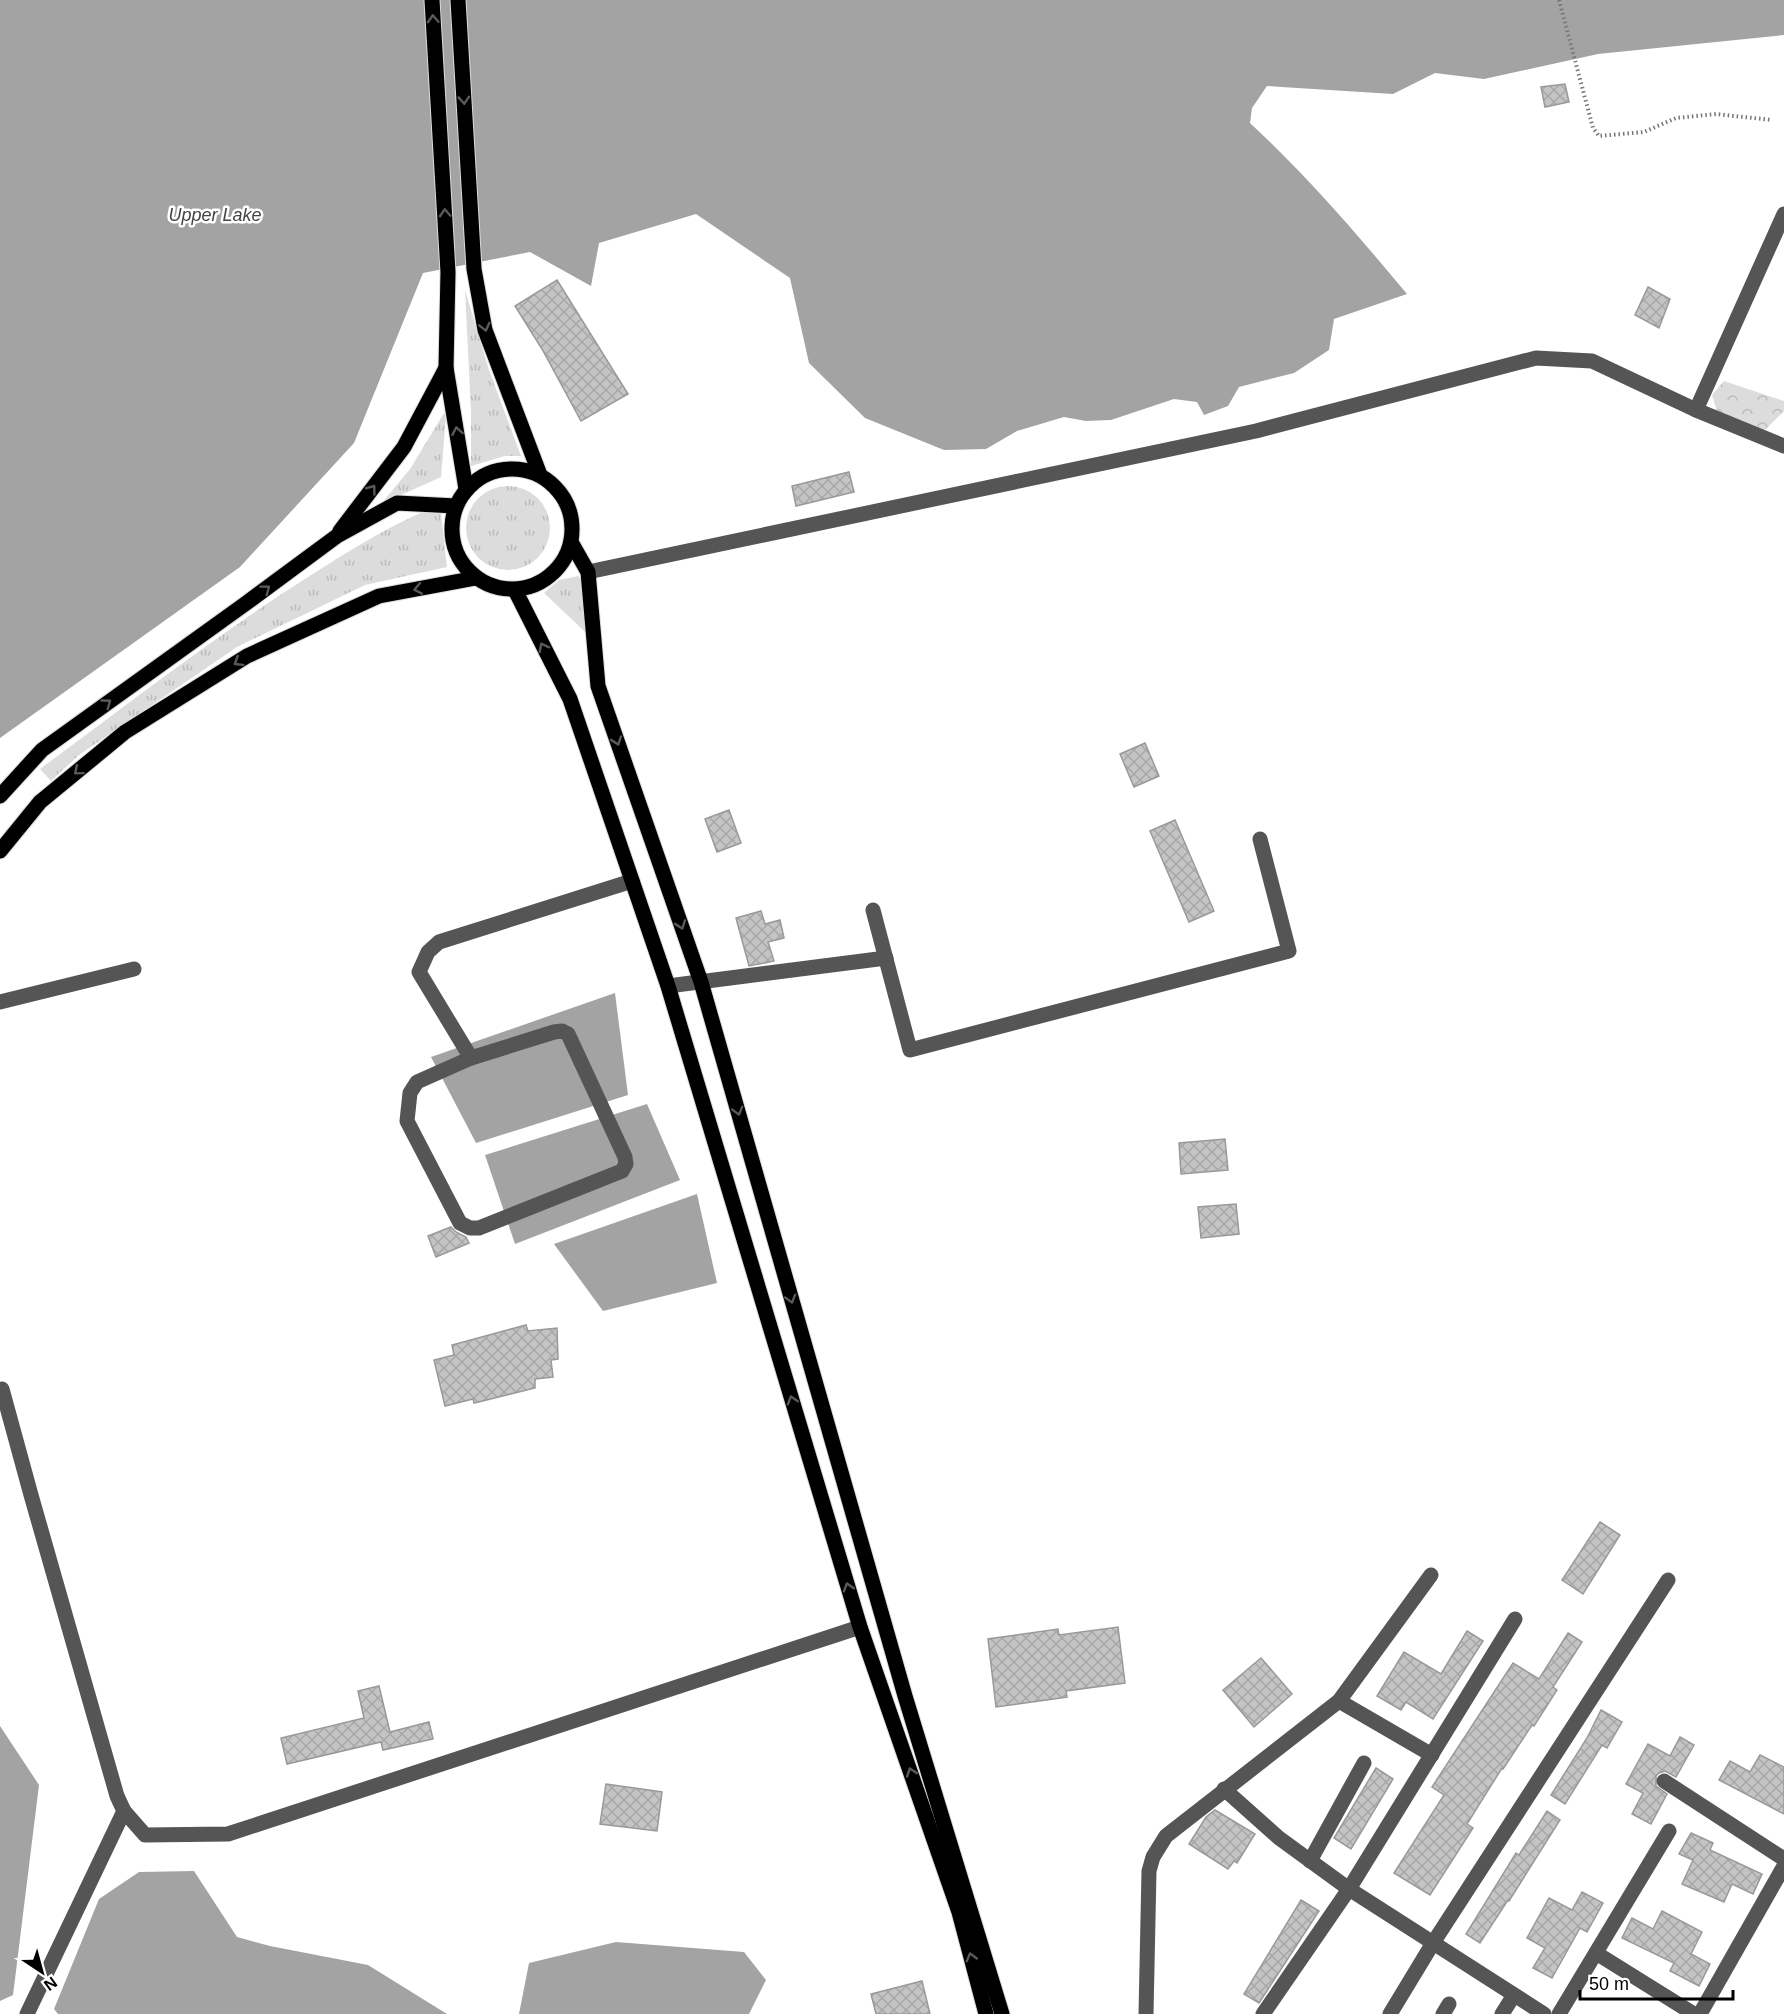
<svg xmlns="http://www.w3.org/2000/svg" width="1784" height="2014" font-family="Helvetica,sans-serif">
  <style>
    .grass { fill: url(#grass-tufts) }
    .forest { fill: url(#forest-crowns) }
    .water { fill: #a3a3a3 }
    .building { fill: url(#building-cross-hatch); stroke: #999; stroke-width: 1.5 }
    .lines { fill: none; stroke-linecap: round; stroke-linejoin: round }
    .major-casing { stroke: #dbdbdb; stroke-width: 17 }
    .path { stroke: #777; stroke-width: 4; stroke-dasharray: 1.5 3; stroke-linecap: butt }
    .minor { stroke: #555; stroke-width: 15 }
    .major { stroke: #000; stroke-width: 15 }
    .oneway { stroke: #595959 }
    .labels { text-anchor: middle; stroke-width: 5; stroke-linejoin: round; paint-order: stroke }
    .water-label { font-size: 18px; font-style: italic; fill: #444; stroke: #fff }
  </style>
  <defs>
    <pattern id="grass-tufts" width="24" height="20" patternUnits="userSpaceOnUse" patternTransform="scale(1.5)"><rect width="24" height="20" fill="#dcdcdc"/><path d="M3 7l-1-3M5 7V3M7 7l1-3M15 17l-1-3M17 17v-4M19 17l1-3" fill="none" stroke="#bbb"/></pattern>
    <pattern id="forest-crowns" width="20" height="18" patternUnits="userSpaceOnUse" patternTransform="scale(1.5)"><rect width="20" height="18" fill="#dcdcdc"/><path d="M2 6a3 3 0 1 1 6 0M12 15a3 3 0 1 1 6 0" fill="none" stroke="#bbb"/></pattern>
    <pattern id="building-cross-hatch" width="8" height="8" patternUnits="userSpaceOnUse" patternTransform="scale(1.5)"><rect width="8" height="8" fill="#c4c4c4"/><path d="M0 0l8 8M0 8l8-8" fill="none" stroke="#a7a7a7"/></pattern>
  </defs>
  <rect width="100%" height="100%" fill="#fff"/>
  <g class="grass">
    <path d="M465,290L489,370L521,456H505L471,466V412Z"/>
    <path d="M444,413L446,416L441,477L381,504L410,469Z"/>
    <circle cx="508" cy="528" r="42"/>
    <path d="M440,505L447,567L365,585L237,647L79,755L51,781L40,769C128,704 215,636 308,577C350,550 393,523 440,505Z"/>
    <path d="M578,576L590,598L598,644L544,593L559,580Z"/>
  </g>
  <path class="forest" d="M1724,381L1784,401V411L1762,433L1717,411L1712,395Z"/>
  <g class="water">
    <path d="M0,0H1784V35L1598,54L1484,79L1435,73L1393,94L1267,86L1252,108L1250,123C1307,176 1357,234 1407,294L1334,319L1329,350L1294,373L1239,387L1228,406L1204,415L1197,402L1174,399L1111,420L1086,421L1064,417L1017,431L986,449L944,450L865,418L809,363L790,278L696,214L599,243L591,286L530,252L423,273L354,443L240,567L0,738Z"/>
    <path d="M615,993L628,1095L476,1143L431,1057Z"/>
    <path d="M647,1104L680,1180L515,1244L485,1155Z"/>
    <path d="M697,1194L717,1283L603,1311L554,1244Z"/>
    <path d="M0,1726L39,1785L13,1995L0,2001Z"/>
    <path d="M194,1871L237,1937L270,1946L368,1965L447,2014H58L54,2009L99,1899L139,1872Z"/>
    <path d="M616,1942L744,1952L766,1980L749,2014H519L529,1963Z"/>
  </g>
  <g class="building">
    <path d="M1565,84L1569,102L1545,107L1541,87Z"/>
    <path d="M557,280L628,394L581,421L542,349L515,306Z"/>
    <path d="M1648,287L1670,299L1659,328L1635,315Z"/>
    <path d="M849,472L854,492L796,506L792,486Z"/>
    <path d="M1145,743L1159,776L1134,787L1120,754Z"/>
    <path d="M729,810L741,843L717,852L705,819Z"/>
    <path d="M1175,820L1214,911L1189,922L1150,831Z"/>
    <path d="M761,911L765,924L780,920L784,938L768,942L774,961L749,966L736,918Z"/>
    <path d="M1225,1139L1228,1170L1181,1174L1179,1143Z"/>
    <path d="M1236,1204L1239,1234L1201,1238L1198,1207Z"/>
    <path d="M451,1227L456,1232L466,1237L469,1243L436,1257L428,1236Z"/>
    <path d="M526,1325L528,1331L557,1328L558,1359L551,1360L553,1377L535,1379V1388L474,1403L473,1399L445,1406L434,1360L454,1355L452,1345Z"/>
    <path d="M1600,1522L1620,1535L1583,1594L1562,1580Z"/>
    <path d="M1118,1627L1125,1683L1066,1691L1067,1697L996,1707L988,1639L1058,1629L1059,1635Z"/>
    <path d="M1467,1631L1483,1641L1433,1719L1406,1702L1401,1710L1377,1696L1404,1652L1441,1674Z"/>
    <path d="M1568,1633L1582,1642L1553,1687L1557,1690L1534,1726L1532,1725L1503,1769L1502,1768L1467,1824L1473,1828L1430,1895L1394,1873L1444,1795L1432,1787L1513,1663L1539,1679Z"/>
    <path d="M1261,1658L1292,1694L1254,1727L1223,1690Z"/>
    <path d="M379,1686L390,1732L429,1722L433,1739L383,1750L381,1742L287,1764L281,1738L364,1718L358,1691Z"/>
    <path d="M1601,1710L1622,1722L1607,1748L1602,1745L1565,1804L1551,1795L1587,1738Z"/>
    <path d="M1680,1737L1694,1745L1676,1777L1665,1771L1659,1773L1656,1776V1786L1667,1794L1651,1824L1632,1814L1643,1793L1626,1784L1648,1744L1670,1756Z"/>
    <path d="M1760,1755L1784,1767V1814L1719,1780L1730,1761L1750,1772Z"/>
    <path d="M1376,1768L1393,1779L1351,1849L1334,1838Z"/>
    <path d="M606,1784L662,1792L657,1831L600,1824Z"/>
    <path d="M1215,1810L1255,1834L1237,1863L1234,1861L1228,1869L1189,1844L1206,1817Z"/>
    <path d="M1547,1811L1560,1820L1509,1901L1508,1900L1480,1943L1466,1934L1516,1853L1519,1855Z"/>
    <path d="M1691,1833L1713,1843L1710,1850L1762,1874L1753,1894L1732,1884L1724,1902L1682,1884L1693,1860L1679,1854Z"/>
    <path d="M1582,1892L1603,1903L1587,1932L1580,1928L1552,1978L1533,1968L1545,1948L1527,1938L1549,1898L1572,1910Z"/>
    <path d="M1301,1900L1319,1911L1259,2003L1244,1994Z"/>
    <path d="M1662,1911L1702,1932L1691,1954L1710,1964L1699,1986L1670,1971L1674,1963L1622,1938L1632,1918L1653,1929Z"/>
    <path d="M922,1981L930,2014H876L871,1994Z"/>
  </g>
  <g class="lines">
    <g class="major-casing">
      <g id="major">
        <path d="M432,0L448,272L446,368L466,489"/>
        <path d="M458,0L474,269L485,330L540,475"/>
        <circle cx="512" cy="529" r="60"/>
        <path d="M340,531L404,447L446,368"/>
        <path d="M571,542L588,572L598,686L701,982L905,1696L1002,2014"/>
        <path d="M515,590L570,699L668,986L860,1627L959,1912L986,2014"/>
        <path d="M0,796L42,750L245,604L337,536L397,503L456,506"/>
        <path d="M0,851L40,802L125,732L247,656L379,596L476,578"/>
      </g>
    </g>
    <path class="path" d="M1559,0L1593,128L1599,136L1644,132L1676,118L1716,114L1772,120"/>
    <g class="minor">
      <path d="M1696,410L1784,214"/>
      <path d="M588,572L1256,431L1536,358L1592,361L1696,410L1784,446"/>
      <path d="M873,910L910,1050L1289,951L1260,839"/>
      <path d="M668,986L886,958"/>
      <path d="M0,1002L134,969"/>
      <path d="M562,1031L568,1034L625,1157L626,1164L622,1171L479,1228H470L460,1223L407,1121L410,1093L417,1082L471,1058L554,1032Z"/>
      <path d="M471,1058L419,972L428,952L439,942L632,881"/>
      <path d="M2,1389L31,1495L117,1796L124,1811L145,1835L228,1834L860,1627"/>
      <path d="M1339,1701L1432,1755"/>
      <path d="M1664,1781L1784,1859"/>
      <path d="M1224,1789L1279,1838L1349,1889L1544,2014"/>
      <path d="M1310,1861L1364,1763"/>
      <path d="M1596,1953L1694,2014"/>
      <path d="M27,2014L124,1811"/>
      <path d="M1146,2014L1149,1871L1153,1857L1166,1836L1339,1701L1431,1575"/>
      <path d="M1263,2014L1349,1889L1515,1619"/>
      <path d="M1390,2014L1433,1943L1668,1580"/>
      <path d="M1443,2014L1449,2004"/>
      <path d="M1502,2014L1514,1995"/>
      <path d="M1559,2014L1669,1831"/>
      <path d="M1700,2014L1784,1866"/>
    </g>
    <use href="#major" class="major"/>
  </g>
  <defs><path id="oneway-chevron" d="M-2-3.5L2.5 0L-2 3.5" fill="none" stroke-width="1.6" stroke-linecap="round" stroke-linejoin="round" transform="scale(1.5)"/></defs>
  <g class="oneway">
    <use href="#oneway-chevron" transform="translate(433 19) rotate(-93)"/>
    <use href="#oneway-chevron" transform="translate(464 100) rotate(86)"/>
    <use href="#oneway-chevron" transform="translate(445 213) rotate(-93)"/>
    <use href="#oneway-chevron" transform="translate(485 327) rotate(76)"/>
    <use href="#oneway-chevron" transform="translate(457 431) rotate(-100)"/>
    <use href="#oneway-chevron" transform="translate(372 489) rotate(-53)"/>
    <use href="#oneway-chevron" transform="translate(266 589) rotate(-37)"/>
    <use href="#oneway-chevron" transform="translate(418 589) rotate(169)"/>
    <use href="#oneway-chevron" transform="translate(543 647) rotate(-117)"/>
    <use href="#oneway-chevron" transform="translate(238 662) rotate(148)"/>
    <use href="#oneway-chevron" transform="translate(107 703) rotate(-36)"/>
    <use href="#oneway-chevron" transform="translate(617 741) rotate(71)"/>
    <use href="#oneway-chevron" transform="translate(78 771) rotate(140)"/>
    <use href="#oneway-chevron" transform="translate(681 925) rotate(71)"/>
    <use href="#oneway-chevron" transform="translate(738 1111) rotate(74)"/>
    <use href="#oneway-chevron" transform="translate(791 1299) rotate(74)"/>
    <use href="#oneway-chevron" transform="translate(792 1400) rotate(-107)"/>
    <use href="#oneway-chevron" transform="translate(848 1587) rotate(-107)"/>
    <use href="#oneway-chevron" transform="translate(911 1772) rotate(-109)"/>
    <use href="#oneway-chevron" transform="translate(971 1957) rotate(-105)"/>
  </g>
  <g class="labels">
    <g class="water-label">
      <text x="215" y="221">Upper Lake</text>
    </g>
  </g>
  <g transform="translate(42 1972) rotate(144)" stroke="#ffffff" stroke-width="4.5" paint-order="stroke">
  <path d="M0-4.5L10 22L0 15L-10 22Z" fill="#000000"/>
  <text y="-9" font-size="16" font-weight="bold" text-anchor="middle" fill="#000000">N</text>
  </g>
  <path d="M1580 1990v9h153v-9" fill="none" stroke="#000000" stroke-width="3"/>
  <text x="1589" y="1990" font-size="18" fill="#000000" stroke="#ffffff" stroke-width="4.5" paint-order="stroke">50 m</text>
</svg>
